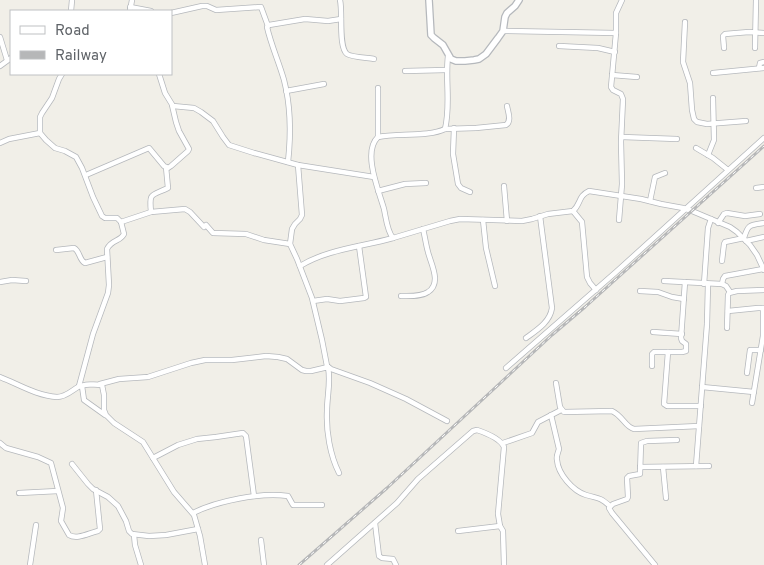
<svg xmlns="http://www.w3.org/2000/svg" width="764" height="565" font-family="Overpass,sans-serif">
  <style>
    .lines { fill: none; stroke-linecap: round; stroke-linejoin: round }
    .minor-casing { stroke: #b5b8bc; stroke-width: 6 }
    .tertiary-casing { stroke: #b5b8bc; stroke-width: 8 }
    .minor { stroke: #fff; stroke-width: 4.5 }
    .tertiary { stroke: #fff; stroke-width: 5.5 }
    .rail-casing { stroke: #b6b7b8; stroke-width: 3 }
    .rail { stroke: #fff; stroke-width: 1; stroke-dasharray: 4; stroke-linecap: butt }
  </style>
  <rect width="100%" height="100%" fill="#f1efe8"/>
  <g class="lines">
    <g class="minor-casing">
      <g id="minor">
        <path d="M340,0C343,12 338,47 347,54C351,57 369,58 374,59"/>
        <path d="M130,7L151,11"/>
        <path d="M71,11L72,0"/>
        <path d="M130,11L132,0"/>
        <path d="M171,13L202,6H207L216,10L261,7L268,26"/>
        <path d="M685,22L683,62L690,83L692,110L694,119L697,122L707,124L746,121"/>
        <path d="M503,31L616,33L611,87L613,90L621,94L623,99L621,142L622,184L619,220"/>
        <path d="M616,33V13L622,0"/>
        <path d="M0,37L7,60"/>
        <path d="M559,46L598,48L615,52"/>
        <path d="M724,48L723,36L725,34L749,32L764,33"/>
        <path d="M755,48L756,0"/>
        <path d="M448,56C445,81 451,104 445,129C429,137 397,133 378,137C362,152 379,191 384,209C386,218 387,231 393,238L450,221L460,219L522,221L532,219L548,214L573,211C581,204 578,196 589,191L641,199L661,204L683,208L692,211L730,227L737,232L750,245L757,255L764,270"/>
        <path d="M0,66L11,58"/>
        <path d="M759,68L760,63L764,62"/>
        <path d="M405,71L446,70"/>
        <path d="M713,73L764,68"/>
        <path d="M62,74L59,79L52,98L42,113L40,117V133L46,140L55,148L65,151L76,157L82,168L93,197L102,216L105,218H117L121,222L124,234C120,242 112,239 107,249L109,285L108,293L93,334L79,386"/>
        <path d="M159,74L165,93L173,106L194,108L201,112L213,121L223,137L229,145L254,153L298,165L374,177"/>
        <path d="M612,75L637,77"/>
        <path d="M286,91L324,84"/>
        <path d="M454,128L453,154L458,184L461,188L470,192"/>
        <path d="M445,129L476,128L506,125C512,121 508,112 507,106"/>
        <path d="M378,137V88"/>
        <path d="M622,137L677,139"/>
        <path d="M0,143L9,139L40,133"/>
        <path d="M696,148L713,158L728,170"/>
        <path d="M708,155L714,140L713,98"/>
        <path d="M288,162C291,135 291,107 284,80C279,62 271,45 267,27L269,25L305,19L328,21L341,19"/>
        <path d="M298,165L302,215L300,219L295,224L292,229L290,244L297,259L312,298L322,340L327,366L331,369L370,383L406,399L447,421"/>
        <path d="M86,175L149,148L164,166L168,168L171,166L188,151L189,149L179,131L176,122L172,105"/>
        <path d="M504,186L507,221"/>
        <path d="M756,188L764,187"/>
        <path d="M378,191L405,184L426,183"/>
        <path d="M650,201L655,177L665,173"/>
        <path d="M573,211L582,222L587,277L590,283L596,290"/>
        <path d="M151,212C149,192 151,196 168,188L166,167"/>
        <path d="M483,220L486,248L495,286"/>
        <path d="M121,222L151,212L185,209L190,212L204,227"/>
        <path d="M718,223L724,214L727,213L745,216L760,214"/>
        <path d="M206,225L213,233L246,234L264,240L290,244"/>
        <path d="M746,241L764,237"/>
        <path d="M56,250L74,248C80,251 79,260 85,263L107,257"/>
        <path d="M722,261L724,244L725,242L744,238C748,224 750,225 764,223"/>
        <path d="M300,266C328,249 361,247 393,238"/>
        <path d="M664,281L722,284L726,286L730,292"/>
        <path d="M0,282L12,280L26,281"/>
        <path d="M704,284L708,228L711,219"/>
        <path d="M722,284L723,279L725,276L763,269"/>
        <path d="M640,291L658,292L672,297L684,299"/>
        <path d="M401,296C409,296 421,297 428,292C442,283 431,264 428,252C426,245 425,237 423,229"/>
        <path d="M313,301L327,299L340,301L364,298L366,297L359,246"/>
        <path d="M728,311L758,308H764"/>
        <path d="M727,328L728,295L729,293L737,291L764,290"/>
        <path d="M653,332L682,334"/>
        <path d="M526,338C537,330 550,322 552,308L540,216"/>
        <path d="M668,352L664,404L667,406H701"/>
        <path d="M652,366V354L654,352H682L686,351V344L682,341L681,338L685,282"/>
        <path d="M506,368L616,272L764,138"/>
        <path d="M747,373L750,350H761"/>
        <path d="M0,377C18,384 37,396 57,397C66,397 71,391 78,387C84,384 96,384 102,385L104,395V410L106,415L114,423L143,442L174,492L194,515L200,536L205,565"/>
        <path d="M556,383L560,407L564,412L612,411C623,416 625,427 634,429L699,426"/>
        <path d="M100,384L119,379L148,377L191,363L205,360H232L266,356L278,357L287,359L302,370L306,371H311L328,367C331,382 327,396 327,411C326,431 330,455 339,473"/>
        <path d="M82,386L84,400L105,415"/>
        <path d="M702,387L754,392"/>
        <path d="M752,403L763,336V308"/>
        <path d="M551,415L559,449C558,453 556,456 557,460C558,474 573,491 586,495C599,499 598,496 610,506"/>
        <path d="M0,443L6,448L38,457L51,463L63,508L61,521L69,535C77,540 89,533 98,531L100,529L96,490"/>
        <path d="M503,443L532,433L538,422L561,410"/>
        <path d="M153,458L178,445L197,439L216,437L243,433L246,436L254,496"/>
        <path d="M72,464L88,484L93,489L108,497L118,506L126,521L129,531L132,534L149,536L166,535L198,529"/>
        <path d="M696,466L707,324L708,284"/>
        <path d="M640,467L709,466"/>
        <path d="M663,467L666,498"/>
        <path d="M19,493L58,491"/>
        <path d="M193,513C217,501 261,492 288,496L293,505H322"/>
        <path d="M375,523L379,556L382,558L393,559L396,565"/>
        <path d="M458,531L500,526"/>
        <path d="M134,535L135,545L141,565"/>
        <path d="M261,540L264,565"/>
        <path d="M30,565L36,525"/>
        <path d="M327,565L397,503L418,479L473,431L477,430C486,433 500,438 504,447L498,514L500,526L503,531L504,565"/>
        <path d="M655,565L612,513L609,508L613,504L627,499L628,497L627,478L629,476L640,474L641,443L647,441L677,440"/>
      </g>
    </g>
    <g class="tertiary-casing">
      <path id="tertiary" d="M429,0L431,35L434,38L443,45L451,59L456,61H465L474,60L479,59L486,54L498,38L503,31L505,17L507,13L515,6L519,0"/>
    </g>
    <use href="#minor" class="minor"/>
    <use href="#tertiary" class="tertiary"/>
    <g class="rail-casing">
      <path id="rail" d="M299,565L387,488L552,335L585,307L764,146"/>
    </g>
    <use href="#rail" class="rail"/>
  </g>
  <rect x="10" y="10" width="162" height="65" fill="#ffffff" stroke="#bfc1c3"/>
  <rect x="20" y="26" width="25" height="8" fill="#ffffff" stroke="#bfc1c3"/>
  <text x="55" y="35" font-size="15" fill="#5f6368">Road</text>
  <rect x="20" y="51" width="25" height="8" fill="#b6b7b8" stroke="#bfc1c3"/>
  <text x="55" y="60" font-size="15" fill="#5f6368">Railway</text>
</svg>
